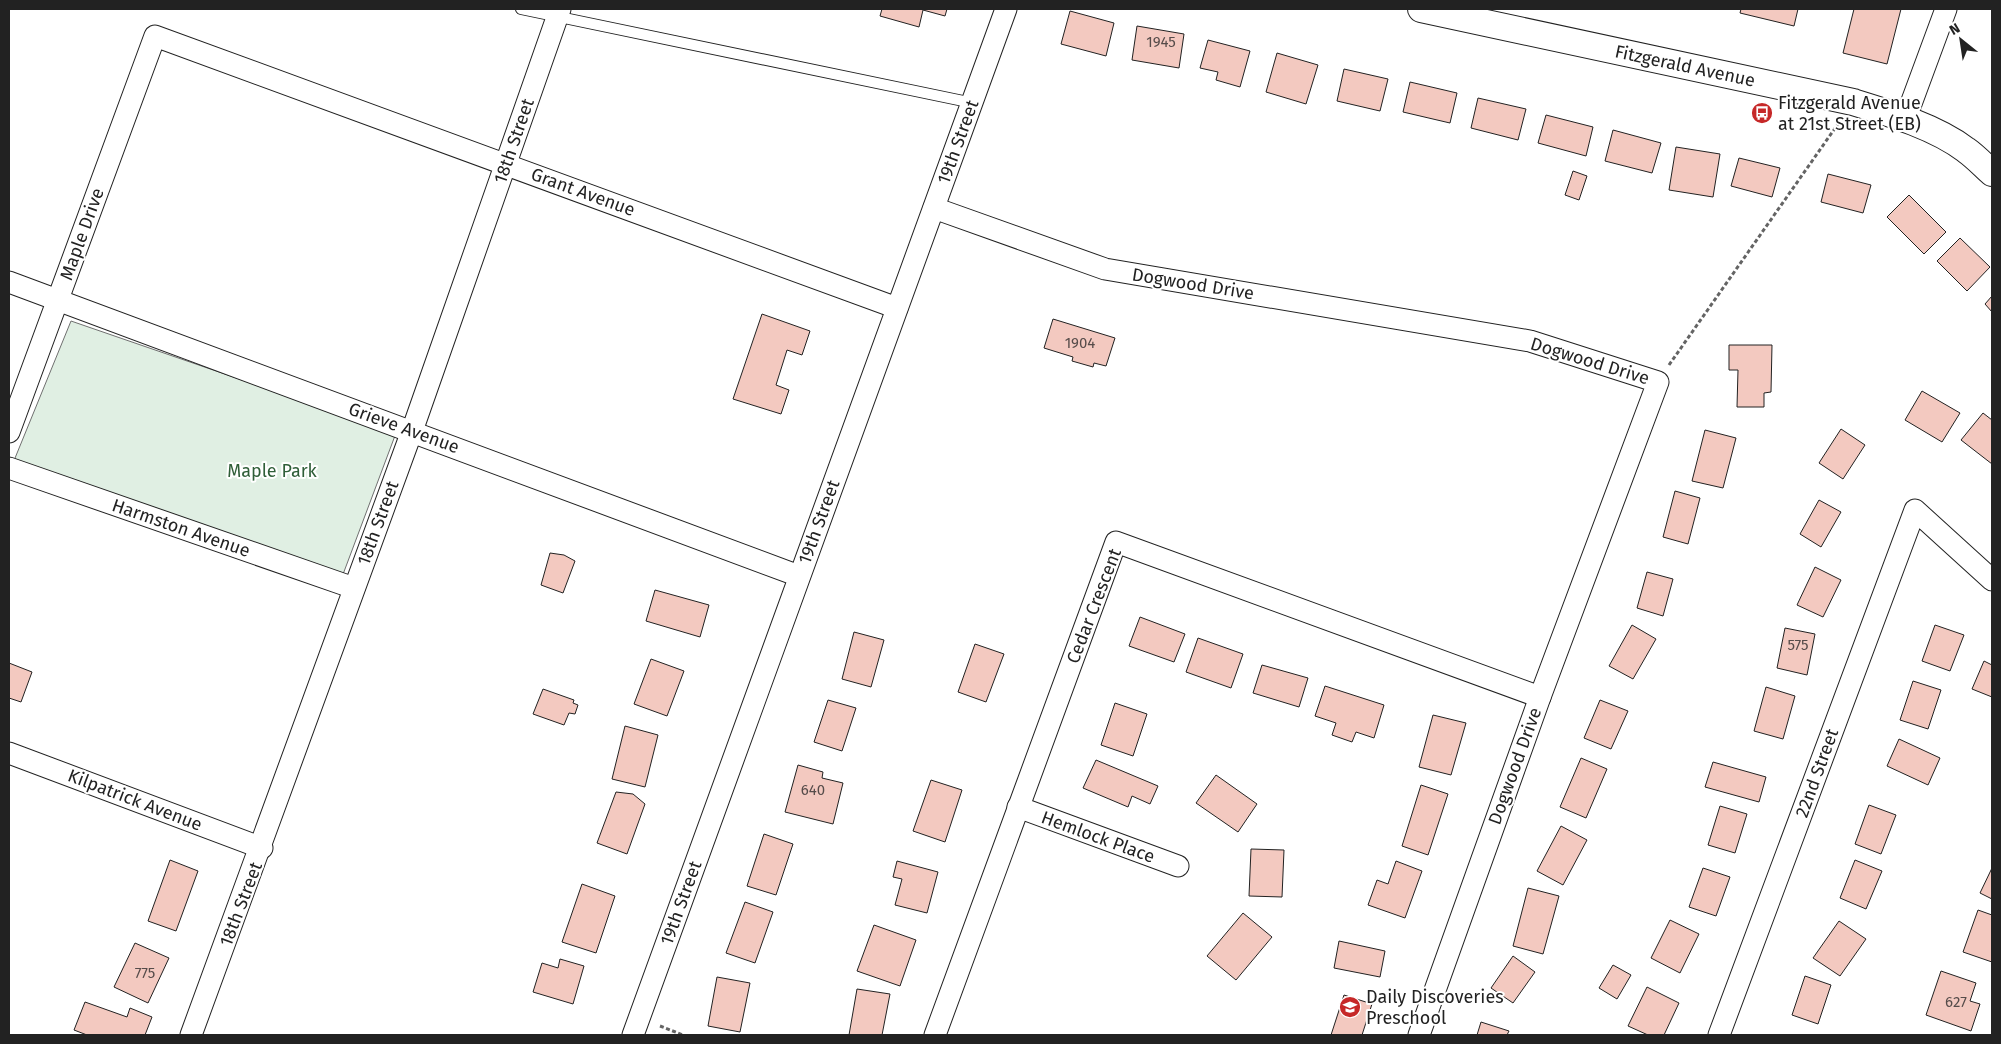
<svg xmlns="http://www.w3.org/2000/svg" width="2001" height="1044" font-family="'Fira Sans',sans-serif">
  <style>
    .green { fill: #e0efe3; stroke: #6f6f6f }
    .building { fill: #f3c9c0; stroke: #222 }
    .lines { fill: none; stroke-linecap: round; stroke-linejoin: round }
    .service-casing { stroke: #222; stroke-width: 12 }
    .minor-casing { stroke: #222; stroke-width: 23 }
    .tertiary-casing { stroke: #222; stroke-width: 28 }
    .path { stroke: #646464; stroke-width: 3; stroke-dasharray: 4 2.5; stroke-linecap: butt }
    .service { stroke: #fff; stroke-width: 10 }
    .minor { stroke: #fff; stroke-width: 21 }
    .tertiary { stroke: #fff; stroke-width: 26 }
    .labels { text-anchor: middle; stroke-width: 4; stroke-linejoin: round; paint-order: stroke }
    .number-label { font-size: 15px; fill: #564c4a }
    .street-label { font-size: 18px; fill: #222; stroke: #fff }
    .poi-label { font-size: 18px; fill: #222; stroke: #fff; text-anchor: start }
    .park-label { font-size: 18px; fill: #2f5e38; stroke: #fff }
  </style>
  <rect width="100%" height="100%" fill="#fff"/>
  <path class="green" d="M71,321L396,433L342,577L13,463Z"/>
  <g class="building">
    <path d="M882,9H947L945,16L923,10L919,27L880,16Z"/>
    <path d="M1741,9H1798L1794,26L1740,13Z"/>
    <path d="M1854,9H1901L1887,64L1843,53Z"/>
    <path d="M1070,11L1114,23L1106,56L1061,44Z"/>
    <path d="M1137,26L1184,34L1179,68L1132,60Z"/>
    <path d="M1208,40L1250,51L1240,87L1216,80L1218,72L1200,68Z"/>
    <path d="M1277,53L1318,65L1306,104L1266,92Z"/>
    <path d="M1344,69L1388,79L1380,111L1337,101Z"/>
    <path d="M1410,82L1457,93L1450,123L1403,112Z"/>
    <path d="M1478,98L1526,109L1518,140L1471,128Z"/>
    <path d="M1546,115L1593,127L1586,156L1538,143Z"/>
    <path d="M1613,130L1661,143L1652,173L1605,161Z"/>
    <path d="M1676,147L1720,154L1713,197L1669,190Z"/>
    <path d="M1739,158L1780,168L1772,197L1731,186Z"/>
    <path d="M1573,171L1587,176L1579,200L1565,195Z"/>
    <path d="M1828,174L1871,185L1863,213L1821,202Z"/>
    <path d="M1909,195L1946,232L1924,254L1887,217Z"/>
    <path d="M1960,238L1990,267L1967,291L1937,261Z"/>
    <path d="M1992,296V312L1985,304Z"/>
    <path d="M762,314L810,331L802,355L787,350L776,385L789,390L781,414L733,399Z"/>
    <path d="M1053,319L1115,338L1106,366L1094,363L1093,367L1072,361L1073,357L1044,348Z"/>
    <path d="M1729,345H1772L1771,392L1764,393V407H1737L1738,370H1729Z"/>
    <path d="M1922,391L1960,413L1942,442L1905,420Z"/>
    <path d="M1983,413L1992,420V464L1961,440Z"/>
    <path d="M1841,429L1865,445L1843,479L1819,463Z"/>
    <path d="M1705,430L1736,438L1723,488L1692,481Z"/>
    <path d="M1675,491L1700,498L1688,544L1663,537Z"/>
    <path d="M1819,500L1841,512L1821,547L1800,534Z"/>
    <path d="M550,553L564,555L575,561L563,593L541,585Z"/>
    <path d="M1815,567L1841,580L1823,617L1797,605Z"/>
    <path d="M1647,572L1673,579L1663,616L1637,608Z"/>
    <path d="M655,590L709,605L700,637L646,621Z"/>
    <path d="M1140,617L1185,634L1174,662L1129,646Z"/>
    <path d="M1632,625L1656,639L1633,679L1609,666Z"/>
    <path d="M1935,625L1964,635L1950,671L1922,661Z"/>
    <path d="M1785,628L1815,634L1807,675L1777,668Z"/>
    <path d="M854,632L884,640L871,687L842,679Z"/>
    <path d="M1198,638L1243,654L1231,688L1186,672Z"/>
    <path d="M975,644L1004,654L986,702L958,692Z"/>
    <path d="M651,659L684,671L667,716L634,704Z"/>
    <path d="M1984,661L1992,665V697L1972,689Z"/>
    <path d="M9,663L32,672L21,702L9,698Z"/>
    <path d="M1262,665L1308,678L1299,707L1253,693Z"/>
    <path d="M1913,681L1941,690L1928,729L1900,720Z"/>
    <path d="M1325,686L1384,705L1374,738L1356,732L1352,742L1332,735L1336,723L1315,716Z"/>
    <path d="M1766,687L1795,696L1783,739L1754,731Z"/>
    <path d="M543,689L574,700L573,703L578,705L575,714L569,713L564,725L533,714Z"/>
    <path d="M828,700L856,708L842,751L814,742Z"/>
    <path d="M1600,700L1628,711L1611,749L1584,738Z"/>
    <path d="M1115,703L1147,714L1133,756L1101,745Z"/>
    <path d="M1433,715L1466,723L1451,775L1419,767Z"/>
    <path d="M625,726L658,735L645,787L612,779Z"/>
    <path d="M1899,739L1940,758L1928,785L1887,766Z"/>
    <path d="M1581,758L1607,769L1586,818L1560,807Z"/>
    <path d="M1096,760L1158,786L1150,804L1132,796L1128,807L1083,788Z"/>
    <path d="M1713,762L1766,777L1759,802L1705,787Z"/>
    <path d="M798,765L823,772L822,778L843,783L833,824L785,812Z"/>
    <path d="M1216,775L1257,804L1238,832L1196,803Z"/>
    <path d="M931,780L962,790L945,842L913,831Z"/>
    <path d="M1421,785L1448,794L1428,855L1402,846Z"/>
    <path d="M616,792L633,794L645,804L627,854L597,843Z"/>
    <path d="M1869,805L1896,815L1881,854L1855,844Z"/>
    <path d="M1720,806L1747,814L1735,853L1708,845Z"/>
    <path d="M1561,826L1587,840L1563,885L1537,871Z"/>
    <path d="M764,834L793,844L776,895L747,886Z"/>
    <path d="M1251,849L1284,850L1282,897L1249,896Z"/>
    <path d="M170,860L198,871L176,931L148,921Z"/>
    <path d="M1855,860L1882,871L1866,909L1840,898Z"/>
    <path d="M897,861L938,872L927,913L895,905L902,879L893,877Z"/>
    <path d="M1396,861L1422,871L1405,918L1368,905L1377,880L1388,884Z"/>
    <path d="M1703,868L1730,877L1716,916L1689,907Z"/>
    <path d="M1992,868V899L1980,893Z"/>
    <path d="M582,884L615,896L596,953L562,942Z"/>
    <path d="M1528,888L1559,896L1543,954L1513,946Z"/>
    <path d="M745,902L773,912L755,963L726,953Z"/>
    <path d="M1978,910L1992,915V962L1963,952Z"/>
    <path d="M1243,913L1272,937L1236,980L1207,956Z"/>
    <path d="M1670,920L1699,934L1680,973L1651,958Z"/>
    <path d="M1839,921L1866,939L1840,976L1813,958Z"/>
    <path d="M874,925L916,940L900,986L857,971Z"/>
    <path d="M1339,941L1385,951L1380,977L1334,968Z"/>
    <path d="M135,943L169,958L148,1003L114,987Z"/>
    <path d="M1513,956L1535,972L1513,1003L1491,988Z"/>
    <path d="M560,959L584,966L573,1004L533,992L542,963L558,968Z"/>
    <path d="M1613,965L1631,975L1617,999L1599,988Z"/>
    <path d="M1941,971L1976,983L1970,1001L1980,1004L1971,1031L1926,1015Z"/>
    <path d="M1805,976L1831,985L1818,1024L1792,1015Z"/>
    <path d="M717,977L750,983L740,1032L708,1026Z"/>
    <path d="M1647,987L1679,1003L1664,1035H1648L1628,1026Z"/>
    <path d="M857,989L890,994L882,1035H849Z"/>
    <path d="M1344,995L1372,1004L1362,1035H1331Z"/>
    <path d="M85,1002L127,1017L130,1008L152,1017L145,1035H87L74,1030Z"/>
    <path d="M1481,1022L1509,1031L1507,1035H1477Z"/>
  </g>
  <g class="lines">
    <g class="service-casing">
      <path id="service" d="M521,9L973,103"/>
    </g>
    <g class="minor-casing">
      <g id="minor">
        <path d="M1905,120L1946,9"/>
        <path d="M934,208L1105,269L1530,341L1658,382L1540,697L1419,1035"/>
        <path d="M9,282L799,576"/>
        <path d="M9,432L155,36L897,308"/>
        <path d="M9,468L354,588"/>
        <path d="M9,753L262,848"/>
        <path d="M1018,807L1178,866"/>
        <path d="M191,1035L412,431L560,9"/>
        <path d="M633,1035L1006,9"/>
        <path d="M935,1035L1116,542L1540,697"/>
        <path d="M1719,1035L1915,510L1992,580"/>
      </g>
    </g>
    <g class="tertiary-casing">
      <path id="tertiary" d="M1421,9L1853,102C1889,113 1936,127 1966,150C1976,157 1984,166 1992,173"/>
    </g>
    <g class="path">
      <path d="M1669,365L1838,124"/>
      <path d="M660,1026L683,1035"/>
    </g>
    <use href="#service" class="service"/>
    <use href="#minor" class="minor"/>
    <use href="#tertiary" class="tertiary"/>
  </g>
  <defs>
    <g id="bus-disc" transform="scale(1.125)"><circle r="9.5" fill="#c62828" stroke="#fff"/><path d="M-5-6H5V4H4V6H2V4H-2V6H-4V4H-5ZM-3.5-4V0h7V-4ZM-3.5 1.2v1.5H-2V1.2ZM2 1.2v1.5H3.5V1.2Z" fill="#fff"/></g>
    <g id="school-disc" transform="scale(1.125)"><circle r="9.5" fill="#c62828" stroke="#fff"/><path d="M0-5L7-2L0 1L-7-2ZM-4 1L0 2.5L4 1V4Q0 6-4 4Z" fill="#fff"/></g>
  </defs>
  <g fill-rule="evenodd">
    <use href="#bus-disc" x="1762" y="113"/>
    <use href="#school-disc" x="1350" y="1007"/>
  </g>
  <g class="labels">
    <g class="number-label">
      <text x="1161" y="47">1945</text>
      <text x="1080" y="348">1904</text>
      <text x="1798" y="650">575</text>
      <text x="813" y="795">640</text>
      <text x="145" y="978">775</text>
      <text x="1956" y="1007">627</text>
    </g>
    <g class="street-label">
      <text transform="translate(1685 66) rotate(12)" y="6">Fitzgerald Avenue</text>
      <text transform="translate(514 141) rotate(-71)" y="6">18th Street</text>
      <text transform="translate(958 142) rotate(-70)" y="6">19th Street</text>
      <text transform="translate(583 192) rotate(20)" y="6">Grant Avenue</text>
      <text transform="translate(82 234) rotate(-70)" y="6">Maple Drive</text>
      <text transform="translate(1193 284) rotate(9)" y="6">Dogwood Drive</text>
      <text transform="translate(1590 361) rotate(17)" y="6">Dogwood Drive</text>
      <text transform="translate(404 428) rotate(20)" y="6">Grieve Avenue</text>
      <text transform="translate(819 522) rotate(-70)" y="6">19th Street</text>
      <text transform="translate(378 523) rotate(-70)" y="6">18th Street</text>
      <text transform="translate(181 528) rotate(19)" y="6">Harmston Avenue</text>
      <text transform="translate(1094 606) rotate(-69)" y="6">Cedar Crescent</text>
      <text transform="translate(1515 766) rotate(-70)" y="6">Dogwood Drive</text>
      <text transform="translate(1817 773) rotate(-70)" y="6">22nd Street</text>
      <text transform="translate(135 800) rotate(21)" y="6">Kilpatrick Avenue</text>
      <text transform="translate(1098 837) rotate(20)" y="6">Hemlock Place</text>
      <text transform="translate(681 903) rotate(-70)" y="6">19th Street</text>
      <text transform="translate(241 904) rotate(-69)" y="6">18th Street</text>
    </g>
    <g class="poi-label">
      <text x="1778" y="109">Fitzgerald Avenue<tspan x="1778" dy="21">at 21st Street (EB)</tspan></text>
      <text x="1366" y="1003">Daily Discoveries<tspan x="1366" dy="21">Preschool</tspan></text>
    </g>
    <g class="park-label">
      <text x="272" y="477">Maple Park</text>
    </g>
  </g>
  <rect width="2001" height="1044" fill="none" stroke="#222222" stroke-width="20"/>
  <g transform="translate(1961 40) rotate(330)" stroke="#ffffff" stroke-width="4" paint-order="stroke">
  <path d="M0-4L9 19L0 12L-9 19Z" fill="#222222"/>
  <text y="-8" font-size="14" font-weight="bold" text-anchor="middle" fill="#222222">N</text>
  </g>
</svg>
